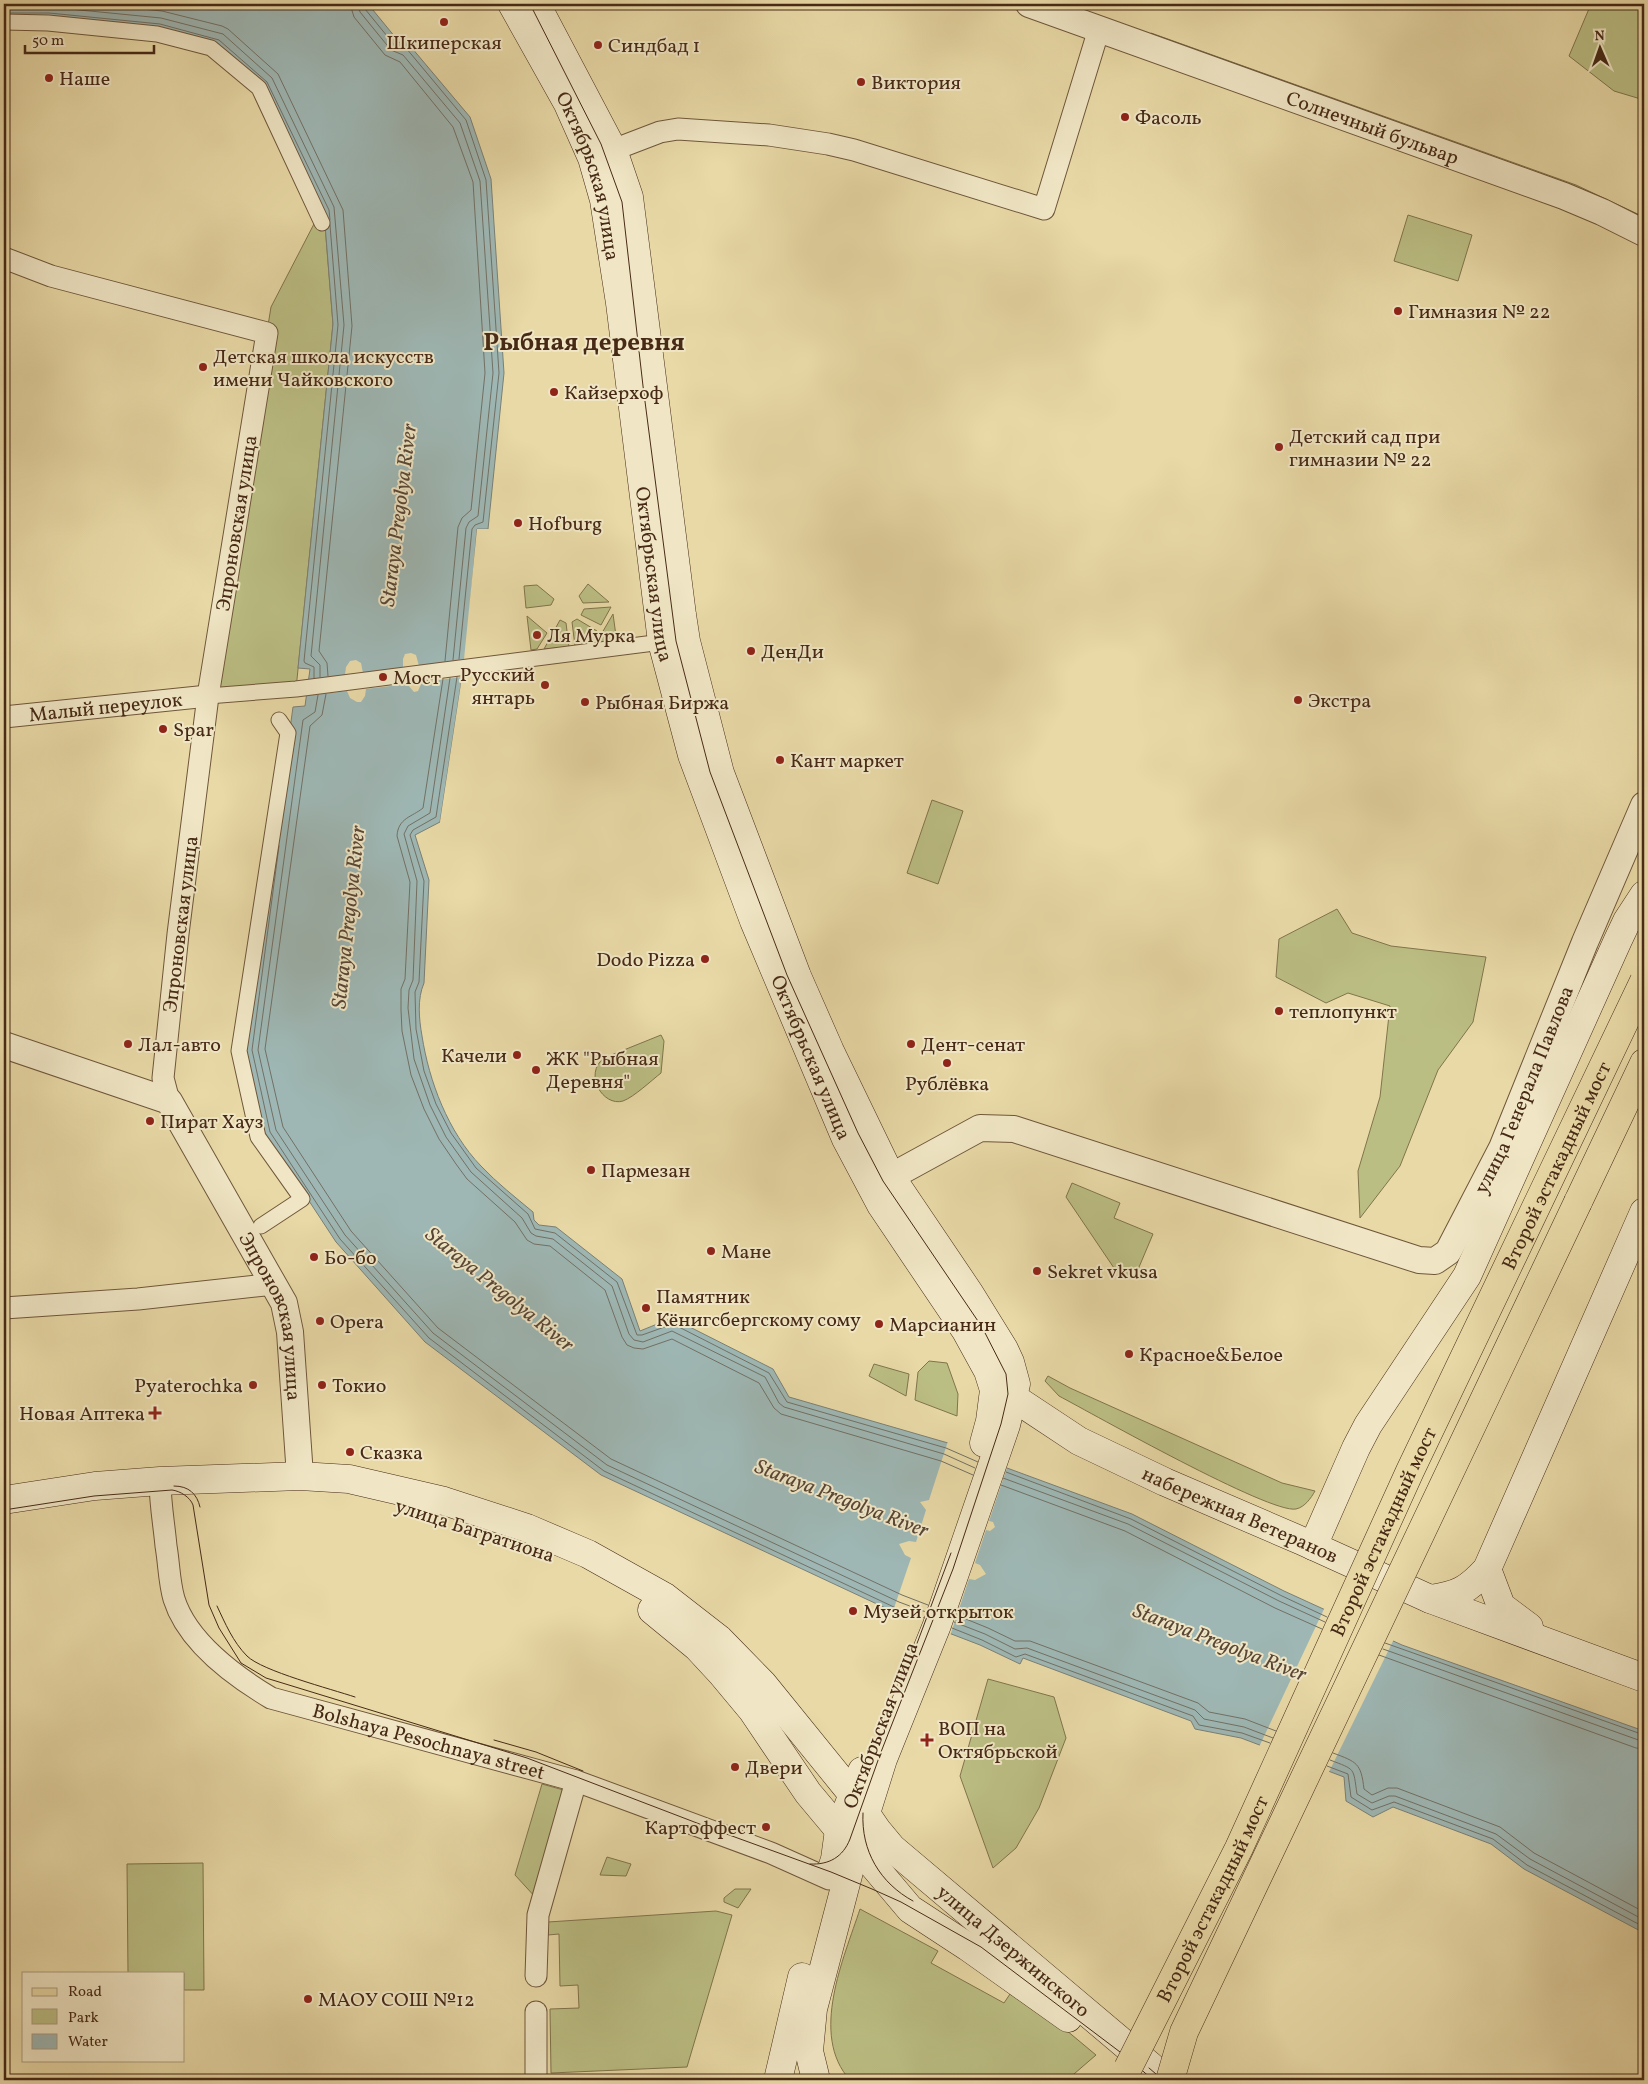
<svg xmlns="http://www.w3.org/2000/svg" width="1648" height="2084" font-family="Vollkorn,serif">
  <style>
    .green { fill: #bbbe83; stroke: #81744c }
    .water { fill: #9eb7b4; stroke: #7b7f75 }
    .pier { fill: #e8d9a6 }
    .lines { fill: none; stroke-linecap: round; stroke-linejoin: round }
    .shore { stroke: #727065; stroke-width: 1 }
    .pedestrian-casing { stroke: #6f563a; stroke-width: 17 }
    .minor-casing { stroke: #6f563a; stroke-width: 23 }
    .tertiary-casing { stroke: #6f563a; stroke-width: 28 }
    .secondary-casing { stroke: #472a16; stroke-width: 29 }
    .primary-casing { stroke: #472a16; stroke-width: 29 }
    .pedestrian { stroke: #f0e6c5; stroke-width: 15 }
    .minor { stroke: #f0e6c5; stroke-width: 21 }
    .tertiary { stroke: #f0e6c5; stroke-width: 26 }
    .secondary { stroke: #f0e6c5; stroke-width: 28 }
    .primary { stroke: #e8d9a6; stroke-width: 28 }
    .tram { stroke: #472a16; stroke-width: 1 }
    .primary-bridge-casing { stroke: #472a16; stroke-width: 29; stroke-linecap: butt }
    .primary-bridge { stroke: #e8d9a6; stroke-width: 28 }
    .poi-dot { fill: #8f2418; stroke: #f0e6c5; stroke-width: 2 }
    .labels { text-anchor: middle; stroke-width: 4; stroke-linejoin: round; paint-order: stroke }
    .poi-label { font-size: 20px; fill: #472a16; stroke: #f0e6c5; text-anchor: start }
    .street-label { font-size: 20px; fill: #472a16; stroke: #f0e6c5 }
    .water-label { font-size: 21px; font-style: italic; fill: #584636; stroke: #f0e6c5 }
    .district-label { font-size: 25px; font-weight: bold; fill: #472a16; stroke: #f0e6c5 }
  </style>
  <rect width="100%" height="100%" fill="#e8d9a6"/>
  <filter id="stains"><feTurbulence type="fractalNoise" baseFrequency=".004" numOctaves="4"/><feColorMatrix values="0 0 0 0 .2 0 0 0 0 .09 0 0 0 0 .02 0 0 0 .5 -.17"/></filter>
  <radialGradient id="worn" r=".72"><stop offset=".6" stop-color="#630" stop-opacity="0"/><stop offset="1" stop-color="#630" stop-opacity=".3"/></radialGradient>
  <g class="green">
    <path d="M1591,4H1644V100L1614,91L1569,56Z"/>
    <path d="M1151,33L1576,185L1644,217V223L1150,37Z"/>
    <path d="M324,212L333,324L296,689L208,696L271,307L315,222Z"/>
    <path d="M1408,215L1472,235L1458,281L1394,261Z"/>
    <path d="M588,584L609,602L583,603L579,596Z"/>
    <path d="M537,585L554,599L551,605L526,608L524,586Z"/>
    <path d="M611,607L601,625L581,615L584,609Z"/>
    <path d="M613,614L617,643L595,645Z"/>
    <path d="M527,616L547,633L537,649L531,650Z"/>
    <path d="M577,619L597,631L588,644L575,646L572,622Z"/>
    <path d="M560,620L566,623L569,647L544,649Z"/>
    <path d="M932,800L963,811L938,884L907,873Z"/>
    <path d="M1337,909L1352,933L1391,946L1486,957L1473,1022L1438,1070L1400,1166L1360,1218L1358,1171L1380,1097L1390,1006L1348,993L1326,1003L1276,977L1279,939Z"/>
    <path d="M661,1035L664,1041L661,1073C652,1080 634,1097 623,1101C603,1107 583,1074 604,1058Z"/>
    <path d="M1072,1183L1120,1203L1114,1218L1153,1234L1134,1279L1116,1271L1066,1197Z"/>
    <path d="M929,1361L947,1363L958,1394L957,1416L915,1400L918,1372Z"/>
    <path d="M874,1364L909,1374L906,1396L869,1376Z"/>
    <path d="M1048,1376L1070,1388L1282,1483L1315,1491C1311,1498 1305,1507 1296,1509C1270,1514 1093,1414 1059,1396L1045,1381Z"/>
    <path d="M988,1679L1054,1697L1066,1738L1039,1808L1016,1848L993,1868L960,1776Z"/>
    <path d="M542,1784L567,1791L537,1899L515,1875Z"/>
    <path d="M607,1857L631,1864L626,1876L600,1875Z"/>
    <path d="M203,1863L204,1990H184V1973H128L127,1864Z"/>
    <path d="M735,1889H751L738,1908L724,1902V1898Z"/>
    <path d="M860,1909L938,1951L931,1963L1004,2003L1010,1994L1054,2020L1096,2055L1067,2080H850C809,2035 844,1958 860,1909Z"/>
    <path d="M716,1911L732,1915L687,2067L551,2073L550,2009L579,2008L578,1985L560,1986L559,1934L548,1935V1922Z"/>
  </g>
  <path class="water" d="M4,4H368L400,43L406,41L470,117L491,179L504,373L488,529H477L467,645L440,822L415,835L429,880L424,983C417,999 419,1019 422,1036C429,1081 448,1132 481,1166C497,1183 515,1197 533,1212L534,1220L539,1225L556,1227L622,1279L640,1331L672,1318L773,1369L789,1397L948,1443L988,1461L1132,1514L1284,1591L1402,1645L1644,1731V1933L1524,1869L1491,1844L1393,1807L1373,1817L1346,1801L1344,1777L1241,1738L1195,1729L1191,1721L1023,1658L1020,1664L980,1645L894,1612L601,1475L425,1342L336,1242L265,1134L246,1050L293,707L305,706L310,669L298,668L333,324L324,212L286,134L216,44L4,17Z"/>
  <g class="pier">
    <path d="M477,529H488V531H479L469,645L443,821L440,822L462,677L422,682L418,691L414,692L407,684L366,689L365,696L361,702H357L350,698L347,691L304,696L306,680L345,675L346,667L350,661L356,660L361,663L363,673L403,668V659L405,654L411,653L416,655L419,666L464,659Z"/>
    <path d="M948,1441L1008,1465L989,1521L993,1522L995,1527L990,1531L986,1530L975,1563L980,1565L986,1574L975,1580L969,1579L950,1636L892,1614L911,1558L905,1555L899,1544L909,1541L916,1542L926,1510L920,1502L929,1500Z"/>
    <path d="M1325,1607L1394,1639L1328,1774L1259,1747Z"/>
  </g>
  <g class="lines">
    <g class="shore">
      <path d="M91,4L162,11L222,26L228,29L278,74L343,210L352,326L319,651L327,663L328,676"/>
      <path d="M350,4L354,17L385,55L400,62L453,127L473,182L485,373L471,510L462,518L458,527L445,661"/>
      <path d="M358,4L360,12L391,50L403,55L460,123L480,181L493,373L478,516L469,522L466,528L453,660"/>
      <path d="M364,4L365,9L396,47L406,48L466,120L486,180L499,373L483,522L475,525L472,529L459,659"/>
      <path d="M4,6L49,7L161,18L223,34L272,78L334,207L344,325L311,656L320,665V677"/>
      <path d="M4,13H49L160,24L219,40L267,82L329,210L330,220"/>
      <path d="M457,677L436,817L413,830L410,835L424,881L419,982L415,992L416,1029L424,1071L436,1104L451,1133L476,1168L528,1214L535,1229L555,1233L617,1282L637,1335H642L673,1324L769,1373L787,1402L946,1448L978,1462"/>
      <path d="M314,678V667L305,663L304,661L338,325L330,225"/>
      <path d="M450,678L430,813L408,826L404,834L417,881L413,980L409,990L408,1008L414,1059L430,1105L446,1137L471,1172L522,1218L531,1233L536,1236L553,1239L612,1286L629,1334L634,1340L643,1342L672,1331L765,1377L779,1403L784,1407L944,1454L975,1468"/>
      <path d="M443,679L423,808C412,817 398,818 397,836L410,882L405,979L401,989V1010L402,1031L411,1075L424,1109L439,1139L456,1164L467,1179L515,1222L527,1240L534,1244L550,1246L605,1290L622,1337L627,1345L634,1348L643,1349L672,1339L759,1383L774,1408L781,1414L941,1461L973,1475"/>
      <path d="M326,694L322,715L310,726L265,1049L283,1127L351,1231L438,1328L611,1459L902,1595L928,1605"/>
      <path d="M318,695L315,712L303,720L258,1050L276,1130L345,1235L433,1333L607,1465L899,1602L926,1612"/>
      <path d="M279,846L252,1050L270,1132L340,1239L429,1338L604,1471L896,1608L924,1618"/>
      <path d="M1006,1472L1131,1519L1282,1596L1327,1617"/>
      <path d="M1003,1478L1128,1524L1279,1601L1325,1622"/>
      <path d="M1001,1485L1125,1531L1275,1608L1322,1629"/>
      <path d="M956,1615L988,1628L1015,1641H1030L1198,1703L1209,1712L1245,1719L1276,1731"/>
      <path d="M954,1622L985,1634L1015,1649L1027,1648L1195,1710L1204,1719L1244,1727L1273,1738"/>
      <path d="M952,1628L982,1640L1016,1657L1025,1654L1193,1716L1199,1725L1242,1733L1270,1743"/>
      <path d="M1385,1643L1644,1735"/>
      <path d="M1383,1649L1644,1742"/>
      <path d="M1379,1655L1636,1748L1644,1749"/>
      <path d="M1333,1753C1357,1762 1361,1763 1364,1789L1372,1795L1388,1788H1397L1500,1827L1534,1853L1644,1912"/>
      <path d="M1330,1760C1356,1770 1353,1767 1357,1794L1372,1803L1389,1796H1395L1496,1834L1530,1859L1644,1920"/>
      <path d="M1327,1766L1348,1774L1351,1797L1372,1810L1394,1802L1493,1839L1527,1865L1644,1927"/>
    </g>
    <g class="pedestrian-casing">
      <g id="pedestrian">
        <path d="M4,22L48,23L157,34L211,48L259,88L322,223"/>
        <path d="M208,696L296,689L662,642"/>
        <path d="M261,1226L302,1199L258,1137L239,1051L288,733L279,720"/>
      </g>
    </g>
    <g class="minor-casing">
      <g id="minor">
        <path d="M613,150L660,132L678,129L769,135L828,144L854,150L1044,209L1099,29"/>
        <path d="M4,258L51,276L267,333L208,696L178,934L163,1078L169,1101"/>
        <path id="s1" d="M4,717L208,696"/>
        <path d="M4,1308L138,1299L274,1284"/>
        <path id="s2" d="M160,1481C160,1503 164,1524 166,1546C169,1563 169,1582 174,1599C187,1641 234,1676 271,1698L576,1781L771,1853L829,1879"/>
        <path d="M536,1976L538,1915L576,1781"/>
        <path d="M536,2012V2080"/>
      </g>
    </g>
    <g class="tertiary-casing">
      <g id="tertiary">
        <path id="s3" d="M1029,4L1564,196L1602,212L1644,233"/>
        <path id="s4" d="M4,1045L169,1101L284,1303L290,1332L300,1476"/>
        <path id="s5" d="M872,1187L980,1128L1014,1129L1419,1260L1435,1261L1448,1252L1502,1148L1585,942L1644,805"/>
      </g>
    </g>
    <g class="secondary-casing">
      <g id="secondary">
        <path id="s6" d="M512,4L568,104L592,158L604,200L620,303L662,642L692,755L754,921L846,1139L881,1205L966,1331L988,1371L994,1390L990,1421L984,1443"/>
        <path d="M536,4L613,150L629,197L682,615L686,641L720,773L797,976L830,1051L891,1177L970,1294L1004,1349L1010,1362L1016,1384L1006,1425L937,1625L883,1759L856,1845L813,2009L809,2051L816,2080"/>
        <path id="s7" d="M1000,1391L1008,1394L1079,1441L1165,1482L1302,1541L1430,1599L1644,1678"/>
        <path id="s8" d="M4,1500L95,1486L160,1481L300,1476L349,1479L444,1501L527,1528L588,1554L665,1597L719,1639L763,1684L853,1795L877,1830L892,1848L1167,2080"/>
        <path d="M1313,1546L1356,1448L1368,1425L1467,1276L1618,940L1627,921L1644,895"/>
        <path d="M1487,1569L1501,1606L1529,1627"/>
        <path d="M1430,1599C1458,1595 1468,1590 1487,1569L1644,1212"/>
        <path d="M652,1610L697,1647L722,1674L752,1710L808,1793L839,1830L856,1845L910,1909L968,1947L1068,2018"/>
        <path d="M830,1875L835,1859L839,1830L862,1771"/>
        <path d="M778,2080L802,1977"/>
      </g>
    </g>
    <g class="primary-casing">
      <path id="primary" d="M1578,1202L1644,1063"/>
    </g>
    <use href="#pedestrian" class="pedestrian"/>
    <use href="#minor" class="minor"/>
    <use href="#tertiary" class="tertiary"/>
    <use href="#secondary" class="secondary"/>
    <use href="#primary" class="primary"/>
    <g class="tram">
      <path d="M530,4L601,144L622,202L643,386L676,641L710,772L787,975L858,1133L883,1181L982,1327L1006,1374L1008,1394L1001,1424L953,1569L881,1752L850,1839C843,1857 829,1865 810,1864"/>
      <path d="M174,1486C189,1486 197,1494 200,1507"/>
      <path d="M4,1510L94,1496L172,1490C180,1491 190,1497 193,1505L209,1605L219,1628L241,1663L266,1678L527,1758L710,1828L831,1872L872,1889L901,1902L981,1947L1128,2058L1153,2080"/>
      <path d="M217,1606C225,1623 233,1642 247,1656C262,1671 331,1689 355,1697"/>
      <path d="M907,1670L951,1553"/>
      <path d="M494,1740L536,1752L583,1771"/>
      <path d="M863,1813C861,1851 880,1883 913,1901"/>
      <path d="M1149,2068L1163,2080"/>
    </g>
    <g class="primary-bridge-casing">
      <g id="primary-bridge">
        <path id="s9" d="M1128,2068L1239,1848L1410,1471L1644,981"/>
        <path d="M1170,2080L1184,2032L1578,1202"/>
      </g>
    </g>
    <use href="#primary-bridge" class="primary-bridge"/>
  </g>
  <g class="poi-dot">
    <circle cx="444" cy="22" r="5"/>
    <circle cx="598" cy="45" r="5"/>
    <circle cx="49" cy="78" r="5"/>
    <circle cx="861" cy="82" r="5"/>
    <circle cx="1125" cy="117" r="5"/>
    <circle cx="1398" cy="311" r="5"/>
    <circle cx="203" cy="367" r="5"/>
    <circle cx="554" cy="392" r="5"/>
    <circle cx="1279" cy="447" r="5"/>
    <circle cx="518" cy="523" r="5"/>
    <circle cx="537" cy="635" r="5"/>
    <circle cx="751" cy="651" r="5"/>
    <circle cx="383" cy="677" r="5"/>
    <circle cx="545" cy="685" r="5"/>
    <circle cx="1298" cy="700" r="5"/>
    <circle cx="585" cy="702" r="5"/>
    <circle cx="163" cy="729" r="5"/>
    <circle cx="780" cy="760" r="5"/>
    <circle cx="705" cy="959" r="5"/>
    <circle cx="1279" cy="1011" r="5"/>
    <circle cx="128" cy="1044" r="5"/>
    <circle cx="911" cy="1044" r="5"/>
    <circle cx="517" cy="1055" r="5"/>
    <circle cx="947" cy="1063" r="5"/>
    <circle cx="536" cy="1070" r="5"/>
    <circle cx="150" cy="1121" r="5"/>
    <circle cx="591" cy="1170" r="5"/>
    <circle cx="711" cy="1251" r="5"/>
    <circle cx="314" cy="1257" r="5"/>
    <circle cx="1037" cy="1271" r="5"/>
    <circle cx="646" cy="1308" r="5"/>
    <circle cx="320" cy="1321" r="5"/>
    <circle cx="879" cy="1324" r="5"/>
    <circle cx="1129" cy="1354" r="5"/>
    <circle cx="253" cy="1385" r="5"/>
    <circle cx="322" cy="1385" r="5"/>
    <path d="M152.5 1405.5h5v5h5v5h-5v5h-5v-5h-5v-5h5z"/>
    <circle cx="350" cy="1452" r="5"/>
    <circle cx="853" cy="1611" r="5"/>
    <path d="M924.5 1732.5h5v5h5v5h-5v5h-5v-5h-5v-5h5z"/>
    <circle cx="735" cy="1767" r="5"/>
    <circle cx="766" cy="1827" r="5"/>
    <circle cx="308" cy="1999" r="5"/>
  </g>
  <g class="labels">
    <g class="poi-label">
      <text x="444" y="49" text-anchor="middle">Шкиперская</text>
      <text x="608" y="52">Синдбад 1</text>
      <text x="59" y="85">Наше</text>
      <text x="871" y="89">Виктория</text>
      <text x="1135" y="124">Фасоль</text>
      <text x="1408" y="318">Гимназия № 22</text>
      <text x="213" y="363">Детская школа искусств<tspan x="213" dy="23">имени Чайковского</tspan></text>
      <text x="564" y="399">Кайзерхоф</text>
      <text x="1289" y="443">Детский сад при<tspan x="1289" dy="23">гимназии № 22</tspan></text>
      <text x="528" y="530">Hofburg</text>
      <text x="547" y="642">Ля Мурка</text>
      <text x="761" y="658">ДенДи</text>
      <text x="535" y="681" text-anchor="end">Русский<tspan x="535" dy="23">янтарь</tspan></text>
      <text x="393" y="684">Мост</text>
      <text x="1308" y="707">Экстра</text>
      <text x="595" y="709">Рыбная Биржа</text>
      <text x="173" y="736">Spar</text>
      <text x="790" y="767">Кант маркет</text>
      <text x="695" y="966" text-anchor="end">Dodo Pizza</text>
      <text x="1289" y="1018">теплопункт</text>
      <text x="138" y="1051">Лал-авто</text>
      <text x="921" y="1051">Дент-сенат</text>
      <text x="507" y="1062" text-anchor="end">Качели</text>
      <text x="546" y="1065">ЖК "Рыбная<tspan x="546" dy="23">Деревня"</tspan></text>
      <text x="947" y="1090" text-anchor="middle">Рублёвка</text>
      <text x="160" y="1128">Пират Хауз</text>
      <text x="601" y="1177">Пармезан</text>
      <text x="721" y="1258">Мане</text>
      <text x="324" y="1264">Бо-бо</text>
      <text x="1047" y="1278">Sekret vkusa</text>
      <text x="656" y="1303">Памятник<tspan x="656" dy="23">Кёнигсбергскому сому</tspan></text>
      <text x="330" y="1328">Opera</text>
      <text x="889" y="1331">Марсианин</text>
      <text x="1139" y="1361">Красное&amp;Белое</text>
      <text x="243" y="1392" text-anchor="end">Pyaterochka</text>
      <text x="332" y="1392">Токио</text>
      <text x="145" y="1420" text-anchor="end">Новая Аптека</text>
      <text x="360" y="1459">Сказка</text>
      <text x="863" y="1618">Музей открыток</text>
      <text x="938" y="1735">ВОП на<tspan x="938" dy="23">Октябрьской</tspan></text>
      <text x="745" y="1774">Двери</text>
      <text x="756" y="1834" text-anchor="end">Картоффест</text>
      <text x="318" y="2006">МАОУ СОШ №12</text>
    </g>
    <g class="street-label">
      <text dy="7" stroke="none"><textPath href="#s3" startOffset="365">Солнечный бульвар</textPath></text>
      <text dy="7" stroke="none"><textPath href="#s6" startOffset="190">Октябрьская улица</textPath></text>
      <text transform="translate(236 523) rotate(-81)" y="7">Эпроновская улица</text>
      <text dy="7" stroke="none"><textPath href="#s6" startOffset="595">Октябрьская улица</textPath></text>
      <text dy="7" stroke="none"><textPath href="#s1" startOffset="102">Малый переулок</textPath></text>
      <text transform="translate(180 924) rotate(-83)" y="7">Эпроновская улица</text>
      <text dy="7" stroke="none"><textPath href="#s6" startOffset="1105">Октябрьская улица</textPath></text>
      <text dy="7" stroke="none"><textPath href="#s5" startOffset="794">улица Генерала Павлова</textPath></text>
      <text dy="7" stroke="none"><textPath href="#s9" startOffset="999">Второй эстакадный мост</textPath></text>
      <text dy="7" stroke="none"><textPath href="#s4" startOffset="416">Эпроновская улица</textPath></text>
      <text dy="7" stroke="none"><textPath href="#s7" startOffset="271">набережная Ветеранов</textPath></text>
      <text transform="translate(475 1530) rotate(18)" y="7">улица Багратиона</text>
      <text dy="7" stroke="none"><textPath href="#s9" startOffset="594">Второй эстакадный мост</textPath></text>
      <text transform="translate(880 1725) rotate(-69)" y="7">Октябрьская улица</text>
      <text dy="7" stroke="none"><textPath href="#s2" startOffset="424">Bolshaya Pesochnaya street</textPath></text>
      <text dy="7" stroke="none"><textPath href="#s9" startOffset="189">Второй эстакадный мост</textPath></text>
      <text dy="7" stroke="none"><textPath href="#s8" startOffset="1185">улица Дзержинского</textPath></text>
    </g>
    <g class="water-label">
      <text transform="translate(398 515) rotate(-83)" y="7">Staraya Pregolya River</text>
      <text transform="translate(348 917) rotate(-84)" y="7">Staraya Pregolya River</text>
      <text transform="translate(500 1289) rotate(39)" y="7">Staraya Pregolya River</text>
      <text transform="translate(842 1498) rotate(21)" y="7">Staraya Pregolya River</text>
      <text transform="translate(1220 1642) rotate(21)" y="7">Staraya Pregolya River</text>
    </g>
    <g class="district-label">
      <text x="584" y="350">Рыбная деревня</text>
    </g>
  </g>
  <rect width="1648" height="2084" fill="none" stroke="#e8d9a6" stroke-width="20"/>
  <rect x="5" y="5" width="1638" height="2074" fill="none" stroke="#472a16" stroke-width="2.5"/>
  <rect x="10" y="10" width="1628" height="2064" fill="none" stroke="#472a16"/>
  <rect x="22" y="1972" width="162" height="90" fill="#f0e6c5" stroke="#ac9b7f"/>
  <rect x="32" y="1988" width="25" height="8" fill="#e8d9a6" stroke="#ac9b7f"/>
  <text x="68" y="1996" font-size="15" fill="#472a16">Road</text>
  <rect x="32" y="2009" width="25" height="15" fill="#bbbe83" stroke="#ac9b7f"/>
  <text x="68" y="2022" font-size="15" fill="#472a16">Park</text>
  <rect x="32" y="2034" width="25" height="15" fill="#9eb7b4" stroke="#ac9b7f"/>
  <text x="68" y="2046" font-size="15" fill="#472a16">Water</text>
  <g transform="translate(1600 48) rotate(358)" stroke="#f0e6c5" stroke-width="4" paint-order="stroke">
  <path d="M0-4L9 19L0 12L-9 19Z" fill="#472a16"/>
  <text y="-8" font-size="14" font-weight="bold" text-anchor="middle" fill="#472a16">N</text>
  </g>
  <path d="M25 45v8h129v-8" fill="none" stroke="#472a16" stroke-width="2.5"/>
  <text x="32" y="45" font-size="15" fill="#472a16" stroke="#f0e6c5" stroke-width="4" paint-order="stroke">50 m</text>
  <rect width="100%" height="100%" filter="url(#stains)"/>
  <rect width="100%" height="100%" fill="url(#worn)"/>
</svg>
